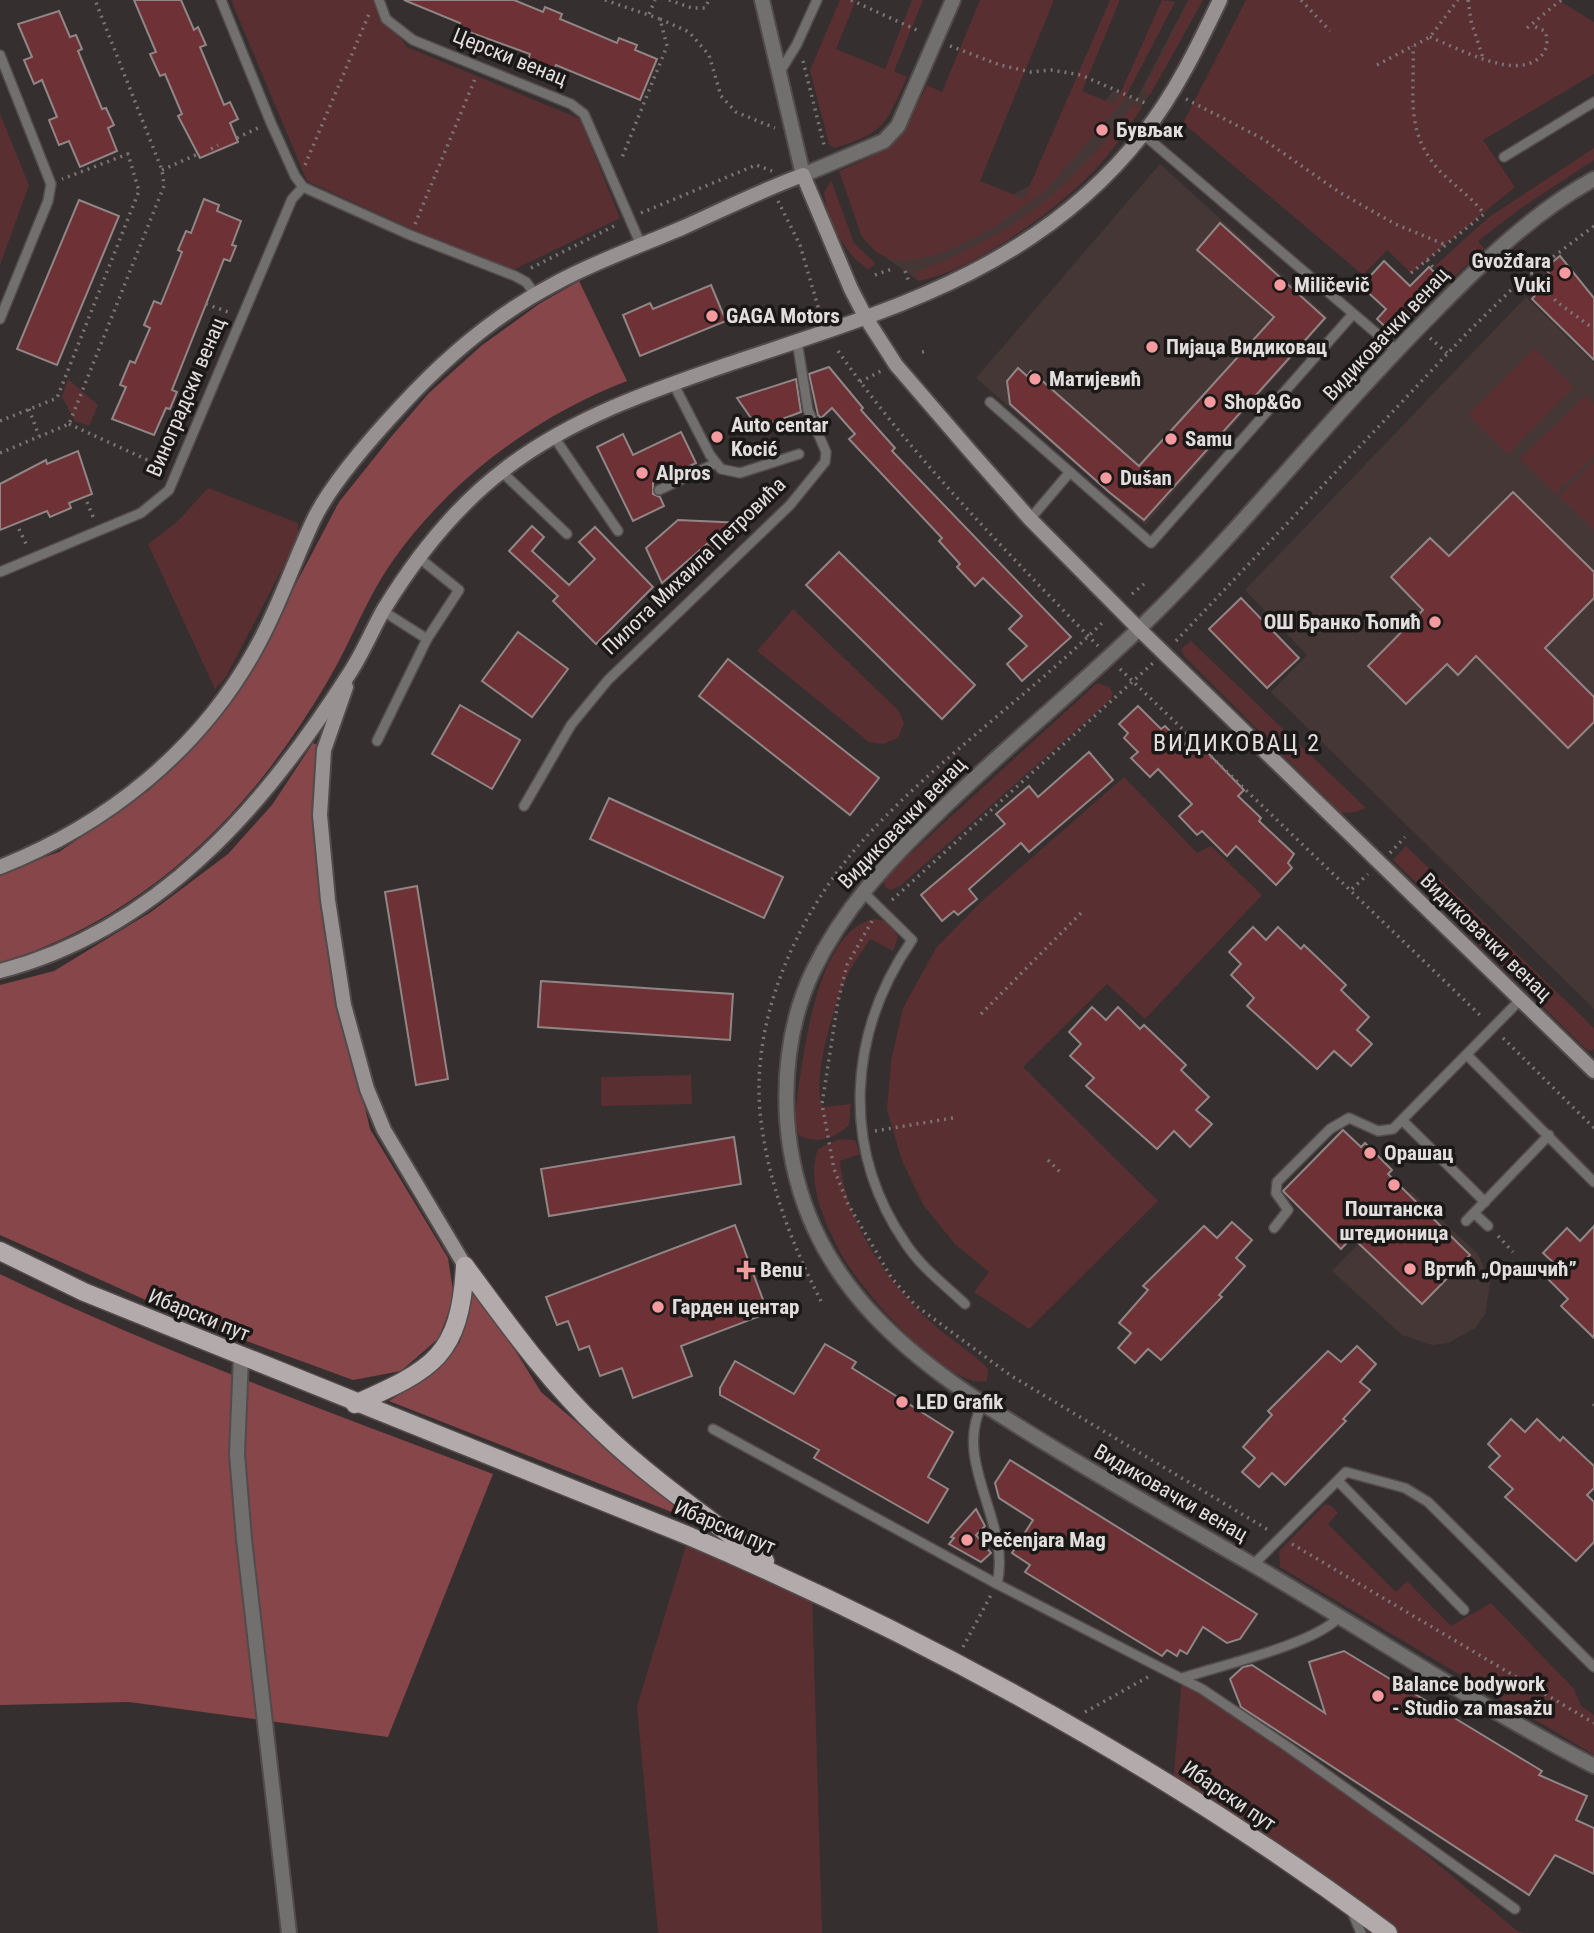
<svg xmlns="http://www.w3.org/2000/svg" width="1594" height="1933" font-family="'Roboto Condensed',sans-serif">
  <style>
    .built { fill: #463737 }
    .green { fill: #592f32 }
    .forest { fill: #86464a }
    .building { fill: #6e3136; stroke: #908686; stroke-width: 2 }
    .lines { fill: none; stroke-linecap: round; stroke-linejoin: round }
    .lane-casing { stroke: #524b4b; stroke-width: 12 }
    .street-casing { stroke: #524b4b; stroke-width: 18 }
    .secondary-casing { stroke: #524b4b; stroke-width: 18 }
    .primary-casing { stroke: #524b4b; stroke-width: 21 }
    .path { stroke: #7b7575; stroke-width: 3.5; stroke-dasharray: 2 5; stroke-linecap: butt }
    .lane { stroke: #726f6f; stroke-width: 9 }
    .street { stroke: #726f6f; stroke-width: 14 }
    .secondary { stroke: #979191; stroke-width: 14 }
    .primary { stroke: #b3abab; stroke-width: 18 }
    .poi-dot { fill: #f59b9f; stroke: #1b1818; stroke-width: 2.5 }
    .labels { text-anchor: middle; stroke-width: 7; stroke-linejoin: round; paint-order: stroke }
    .street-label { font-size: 21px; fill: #e3dede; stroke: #1b1818 }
    .poi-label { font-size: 21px; font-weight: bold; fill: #e3dede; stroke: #1b1818; text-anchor: start }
    .quarter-label { font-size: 24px; letter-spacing: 2px; fill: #e3dede; stroke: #1b1818 }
  </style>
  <rect width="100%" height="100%" fill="#362f2f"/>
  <g class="built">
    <path d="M1188,0H1203L1150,94L1103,160L991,248L917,280L882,255L987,209L1034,183L1114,90L1136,100Z"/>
    <path d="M1160,164L1328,317L1145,525L976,378Z"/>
    <path d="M1526,297L1594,363V1009L1271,692L1307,655L1245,590Z"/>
    <path d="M1411,1191L1478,1254L1490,1283L1485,1315L1475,1328L1448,1343L1432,1345L1402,1335L1332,1271Z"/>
  </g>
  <g class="green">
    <path d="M231,0H379L386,19L407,47L580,119L620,218L507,273L307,181Z"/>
    <path d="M840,0H856L836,49L885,69L912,0H923L894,71L907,77C886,123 886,133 834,148L829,144L810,70Z"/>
    <path d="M980,0H1054L980,181L1024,199L1110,0H1120L1082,91L1115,105L1162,0L1175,2L1124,100L1044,192L993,228L945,252L907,261L893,260L876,252L862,237L839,171C899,145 898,144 927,85L942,92Z"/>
    <path d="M1189,0H1203L1150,95L1144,90Z"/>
    <path d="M1246,0H1558L1594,22V74L1483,140L1515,187L1411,273L1387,250L1363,275L1183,123Z"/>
    <path d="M1133,104L1142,108C1130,124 1120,141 1107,156C1072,200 973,273 917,281L916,272C1013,235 1074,188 1133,104Z"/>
    <path d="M0,114L29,185L0,265Z"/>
    <path d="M1594,148V160L1517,211L1478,241L1484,249L1450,281L1435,266L1489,217Z"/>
    <path d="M831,180L854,243L875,263L869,270C845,255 827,221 824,193Z"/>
    <path d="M1534,348L1574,387L1508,454L1468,415Z"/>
    <path d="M68,379L98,405L89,426L75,421L62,397Z"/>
    <path d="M1585,395L1594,404V456L1555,494L1520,459Z"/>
    <path d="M1594,461V530L1559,496Z"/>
    <path d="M208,488L298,523V538L226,677L215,689L148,544L177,522Z"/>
    <path d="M793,609L898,710L904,723L898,738L883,744L869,742L757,651Z"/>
    <path d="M1191,641L1366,808L1356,812L1341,813L1184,656L1181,649Z"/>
    <path d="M1097,683L1109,687L1113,693L1111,699L900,886L891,890L885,887L884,882L887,875Z"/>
    <path d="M1124,777L1197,853L1211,846L1262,895L1145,1019L1107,984L1023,1067L1158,1201L1029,1329L974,1292L989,1272L955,1244L924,1206L902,1161L887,1109L891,1061L903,1008L936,948L981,902Z"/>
    <path d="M1406,846L1594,1028V1049L1588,1051L1393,860Z"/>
    <path d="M873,919L888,921L898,937L893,951L870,939C863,951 853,963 847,976C835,1002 810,1082 823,1107L851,1104L849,1125C835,1138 817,1145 799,1135L794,1122C802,1069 812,934 873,919Z"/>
    <path d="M691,1075L692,1104L601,1106V1077Z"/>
    <path d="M839,1139L855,1140L860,1154L840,1161C846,1222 888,1284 934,1325C951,1340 972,1352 988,1369L987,1381C945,1390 857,1285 839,1250C824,1220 806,1182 818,1149Z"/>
    <path d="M1324,1505H1330L1338,1513L1328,1524L1396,1592L1407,1581L1451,1626L1491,1603L1574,1689L1581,1706L1594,1715V1755L1280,1567L1279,1551Z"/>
    <path d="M689,1536L812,1592L822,1933H658L637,1706Z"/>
    <path d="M1182,1678L1356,1795L1516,1930L1524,1933H1361L1370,1920L1173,1785Z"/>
  </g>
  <g class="forest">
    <path d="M579,281L627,381C536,416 451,479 394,559C366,598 351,643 326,684C249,815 146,917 0,963V873L59,852L148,791L205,734L248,675L339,502L391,437L429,393L481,346L539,304Z"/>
    <path d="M313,743L320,746L340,1001L370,1129L448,1258L454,1297L439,1338L401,1371L353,1380L195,1322L0,1235V985L54,971L151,912L228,854L272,805Z"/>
    <path d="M0,1274C159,1351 327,1411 493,1474L388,1737L129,1702L0,1705Z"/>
    <path d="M469,1276L541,1392L692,1520L389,1401L432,1373L460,1342Z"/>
  </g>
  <g class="building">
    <path d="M134,0H181L194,30L198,27L206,45L200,47L224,105L230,102L238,119L230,123L238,142L200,158L178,116L182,114L165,74L160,76L150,54L156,52Z"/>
    <path d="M404,0H514L543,12L545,7L562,14L560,19L617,43L619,38L637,45L635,50L657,59L640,100L556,65L553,71L528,60L530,54L458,28L460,23Z"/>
    <path d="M59,11L70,37L76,35L82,49L78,51L102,109L106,108L114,125L108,128L117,151L80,167L69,141L59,145L49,120L57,117L42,80L34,84L24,60L32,57L18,24Z"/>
    <path d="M204,199L219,205L217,211L241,221L232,245L236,246L230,261L224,259L172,390L177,392L170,409L166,408L154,435L112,419L126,387L120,385L130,361L135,363L150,328L144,325L154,301L161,304L182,252L178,250L186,231L191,233Z"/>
    <path d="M79,200L119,216L57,365L17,349Z"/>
    <path d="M1220,223L1325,318L1144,520L1109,492L1010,404L1007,381L1018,368L1027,376L1031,371L1139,466L1274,317L1197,250Z"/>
    <path d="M1560,256L1594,298V360L1532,299L1551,276L1545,268Z"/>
    <path d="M1384,261L1410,286L1429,267L1440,278L1430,287L1433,290L1393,334L1377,319L1386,309L1361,286Z"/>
    <path d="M711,285L726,321L640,356L623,315L650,303L653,309Z"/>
    <path d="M829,367L863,408L861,410L895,448L892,451L1071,637L1022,681L1007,664L1027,646L1009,629L1022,616L983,578L975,586L957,567L960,564L939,541L942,538L849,439L855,434L832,408L821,418L818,415L809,374Z"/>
    <path d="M796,379L801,412L758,428L737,398Z"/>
    <path d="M681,432L696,463L653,483V494L660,497L664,506L633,521L597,447L623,434L633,455Z"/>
    <path d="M78,451L92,494L69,503L71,508L50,517L47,511L0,530V484L46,460L47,464Z"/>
    <path d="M1513,492L1594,572V598L1545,648L1594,697V722L1568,748L1476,656L1458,675L1447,664L1406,704L1368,666L1423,610L1391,577L1430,538L1449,556Z"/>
    <path d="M678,520L743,523L712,550L707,544L662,583L646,548Z"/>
    <path d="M532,526L544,537L532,551L569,585L595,559L579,542L595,527L653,587L596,644L553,601L558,596L509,551Z"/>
    <path d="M839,552L975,685L942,719L806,585Z"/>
    <path d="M1241,598L1299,658L1267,688L1209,629Z"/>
    <path d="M518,632L568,669L532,717L482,681Z"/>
    <path d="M728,659L879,778L850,815L699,696Z"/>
    <path d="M460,705L520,740L492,789L432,754Z"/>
    <path d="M1138,706L1161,729L1165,726L1184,745L1188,741L1202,755L1206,751L1244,790L1238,796L1261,818L1259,821L1294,854L1288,863L1292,868L1276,885L1236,846L1227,856L1202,831L1197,835L1179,816L1192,804L1158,769L1150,777L1131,758L1138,752L1124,738L1128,733L1119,724Z"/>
    <path d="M1089,752L1113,780L1029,852L1021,843L969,889L977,899L958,915L954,911L942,921L921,895L1005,824L996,814L1029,786L1038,797Z"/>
    <path d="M609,798L783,877L764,918L590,839Z"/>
    <path d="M417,886L448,1079L416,1085L385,892Z"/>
    <path d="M1253,927L1266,940L1278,927L1301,949L1304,945L1346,985L1341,990L1369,1017L1357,1030L1372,1044L1351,1066L1334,1051L1317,1069L1247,1006L1254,998L1231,975L1241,964L1229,952Z"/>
    <path d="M541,981L733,994L730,1040L538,1027Z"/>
    <path d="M1092,1007L1106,1020L1118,1007L1140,1029L1144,1025L1186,1065L1181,1070L1209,1097L1196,1110L1212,1124L1190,1147L1174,1131L1157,1149L1086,1086L1094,1078L1070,1056L1081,1044L1069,1032Z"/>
    <path d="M1343,1130L1361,1147L1365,1143L1392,1170L1388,1174L1470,1255L1422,1304L1352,1237L1341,1249L1283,1191Z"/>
    <path d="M734,1137L741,1184L549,1216L541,1169Z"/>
    <path d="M1232,1222L1252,1240L1236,1258L1245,1266L1219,1295L1222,1297L1161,1360L1148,1349L1135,1363L1118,1348L1131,1333L1119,1323L1148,1290L1143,1286L1204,1226L1217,1238Z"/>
    <path d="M735,1225L768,1313L681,1346L692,1376L633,1398L622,1368L600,1376L589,1346L579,1350L568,1321L557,1325L546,1297Z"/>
    <path d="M1594,1226V1338L1561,1306L1568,1299L1545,1276L1556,1265L1543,1253L1567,1228L1580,1241Z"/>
    <path d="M825,1344L856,1362L852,1368L953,1432L928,1477L948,1489L928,1523L814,1458L819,1450L720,1395V1388L735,1361L794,1394Z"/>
    <path d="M1357,1346L1376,1364L1360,1382L1370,1390L1343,1419L1346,1421L1285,1485L1272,1473L1259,1487L1242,1472L1255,1458L1243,1447L1272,1415L1268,1411L1328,1351L1341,1362Z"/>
    <path d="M1511,1419L1525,1432L1537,1419L1560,1441L1563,1437L1594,1466V1488L1587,1495L1594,1502V1542L1576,1561L1505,1497L1513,1489L1489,1467L1500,1456L1488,1444Z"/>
    <path d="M1010,1460L1257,1614L1240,1639L1227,1643L1203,1627L1187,1654L1180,1650L1177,1656L1167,1650L1162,1656L1025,1572L1030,1565L1012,1553L1033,1520L999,1498L995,1483Z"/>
    <path d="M976,1509L985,1526L976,1535L991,1553L981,1562L949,1544L954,1538L951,1537Z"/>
    <path d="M1344,1651L1542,1771L1539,1775L1587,1796L1576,1820L1594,1828V1874L1555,1855L1529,1895L1241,1707L1230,1679L1243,1667L1252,1665L1325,1713L1309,1662Z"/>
  </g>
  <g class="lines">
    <g class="lane-casing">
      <g id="lane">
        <path d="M221,0L271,123L295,176L303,187L410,235L515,276L526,282L535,294"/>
        <path d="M379,0L386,19L413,40L571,104L584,114L641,245"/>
        <path d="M0,55L51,184L48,201L0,319"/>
        <path d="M781,70L797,44L817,0"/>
        <path d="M1143,134L1396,350"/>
        <path d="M1504,157L1594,102"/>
        <path d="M673,383L710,455L721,469L740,473L799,454"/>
        <path d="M990,402L1151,543L1353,314"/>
        <path d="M554,437L618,531"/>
        <path d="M501,471L567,534"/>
        <path d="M659,490L716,463"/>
        <path d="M1030,519L1070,472"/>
        <path d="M0,572L141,513L169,490L292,199L303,187"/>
        <path d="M383,611L427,639"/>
        <path d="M377,741L427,639L459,590L418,557"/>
        <path d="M524,806L571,725L608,680L790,505L825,462L826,452L808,410L797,341"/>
        <path d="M862,891L912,940C848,1033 840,1148 906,1244C921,1267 945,1285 965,1304"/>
        <path d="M1467,1055L1594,1182"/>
        <path d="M1403,1121L1485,1202"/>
        <path d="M1474,1213L1488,1226"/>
        <path d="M1466,1221L1549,1135"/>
        <path d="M1274,1228L1288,1210L1276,1193L1277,1182L1330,1129L1349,1118L1378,1131L1393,1129L1521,999"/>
        <path d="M982,1405C952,1463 1012,1523 997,1584"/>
        <path d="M713,1429L997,1584L1202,1689L1288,1747L1515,1909"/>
        <path d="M1338,1481L1464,1610"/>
        <path d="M1253,1565L1346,1472L1405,1488L1428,1502L1594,1667"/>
        <path d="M1182,1678C1219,1666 1315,1644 1339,1617"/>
        <path d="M1350,1907L1361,1933"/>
      </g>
    </g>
    <g class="street-casing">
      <g id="street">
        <path d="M762,0L803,175L884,141L898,126L953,0"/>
        <path d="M1594,179C1532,213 1481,264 1432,314C1332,414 1245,526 1144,624C1076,690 1003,749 936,815C887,862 843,909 813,971C791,1017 784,1069 787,1120C800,1286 917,1365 1047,1444C1114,1485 1182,1524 1250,1563C1365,1630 1476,1705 1594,1766"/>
        <path d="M241,1357L237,1454L244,1539L289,1933"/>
      </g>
    </g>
    <g class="secondary-casing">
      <g id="secondary">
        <path d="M346,687L324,750L320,815L328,900L344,1005L367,1089L384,1130L465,1266"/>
        <path d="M0,867C106,825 199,751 255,650C279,608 293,563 314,519C331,484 374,435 401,406C445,358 498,313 556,283C596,261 640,246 682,228C722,210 762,190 803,175L851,289L866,318L896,365L970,451L1030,519L1139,629L1594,1071"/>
        <path d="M0,971C158,930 265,806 349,674C363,653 372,630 384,609C416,557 456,506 505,469C573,417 653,390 732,363C887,311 1038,269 1143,134C1175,94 1198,46 1220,0"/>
      </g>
    </g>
    <g class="primary-casing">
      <g id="primary">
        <path d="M0,1251L84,1292L689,1536C936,1642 1172,1772 1388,1933"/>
        <path d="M465,1266C507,1323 549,1382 601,1431C651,1479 710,1519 765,1561"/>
        <path d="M355,1404C433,1369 460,1357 465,1266"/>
      </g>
    </g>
    <g class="path">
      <path d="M605,0L660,19L667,46L621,160"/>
      <path d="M669,0L692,8H705L709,0"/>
      <path d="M851,0L921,32"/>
      <path d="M1301,0L1330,31"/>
      <path d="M1468,0L1471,21L1483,58"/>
      <path d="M649,14L655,0"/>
      <path d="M660,19L689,32L709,55L721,96L736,112L775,128"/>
      <path d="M1527,28L1561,0"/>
      <path d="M1430,37C1458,48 1517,82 1541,56C1548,49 1548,40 1545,31L1531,25"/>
      <path d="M950,46L1000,65L1031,72L1051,70L1081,75L1145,103"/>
      <path d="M803,61L825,149"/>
      <path d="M1377,65L1430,37L1458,0"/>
      <path d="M1186,99L1263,139L1339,192L1395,224L1446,245"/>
      <path d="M237,138L260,127"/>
      <path d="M211,149L218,145"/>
      <path d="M305,165L369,14"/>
      <path d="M162,170L198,154"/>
      <path d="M778,201L800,245L819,310"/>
      <path d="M641,213L756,165L772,171"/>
      <path d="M415,224L475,79"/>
      <path d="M1427,260L1443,280"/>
      <path d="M531,268L618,224"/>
      <path d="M905,271L909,282"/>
      <path d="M1411,273L1484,214C1472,197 1453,185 1438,169C1404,130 1415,93 1413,46"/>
      <path d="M1531,273L1557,302L1594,329"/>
      <path d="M875,275L892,269"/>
      <path d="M206,304L231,313"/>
      <path d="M1430,338L1447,353"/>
      <path d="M838,351C913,458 1007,552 1098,646"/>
      <path d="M922,352L927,351"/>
      <path d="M860,382L881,371"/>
      <path d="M29,409L39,436"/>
      <path d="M0,421L57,398L139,191L128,154L62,179"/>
      <path d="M69,424L165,468"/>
      <path d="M0,453L69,424L164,186L162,170L95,0"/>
      <path d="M87,502L94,519"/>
      <path d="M19,529L27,546"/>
      <path d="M1132,594L1144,584"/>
      <path d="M1176,641L1467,333L1516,285L1594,226"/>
      <path d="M1120,669L1483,1018"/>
      <path d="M1390,853L1405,837"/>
      <path d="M1352,889L1368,874"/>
      <path d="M892,900L1153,663"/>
      <path d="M872,921L847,965L838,1001L822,1104L834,1169L848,1204L891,1277L915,1305L1010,1375L1270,1531"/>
      <path d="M981,1014L1081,913"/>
      <path d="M1503,1038L1594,1128"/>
      <path d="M875,1131L953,1118"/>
      <path d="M1048,1160L1060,1172"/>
      <path d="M1498,1236L1513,1252"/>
      <path d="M821,1301C792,1245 769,1184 761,1121C748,1020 799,910 866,837C939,757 1029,696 1105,620"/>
      <path d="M1593,1404L1594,1405"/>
      <path d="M1292,1544L1594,1723"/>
      <path d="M963,1647L991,1595"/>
      <path d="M1085,1712L1148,1677"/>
    </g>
    <use href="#lane" class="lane"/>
    <use href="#street" class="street"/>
    <use href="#secondary" class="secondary"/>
    <use href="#primary" class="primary"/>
  </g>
  <g class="poi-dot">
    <circle cx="1102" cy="130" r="7"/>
    <circle cx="1565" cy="273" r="7"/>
    <circle cx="1280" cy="285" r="7"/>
    <circle cx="712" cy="316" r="7"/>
    <circle cx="1152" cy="347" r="7"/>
    <circle cx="1035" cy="379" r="7"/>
    <circle cx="1210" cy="402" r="7"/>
    <circle cx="717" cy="437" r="7"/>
    <circle cx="1171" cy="439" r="7"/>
    <circle cx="642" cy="473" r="7"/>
    <circle cx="1106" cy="478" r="7"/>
    <circle cx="1435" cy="622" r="7"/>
    <circle cx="1370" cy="1153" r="7"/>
    <circle cx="1394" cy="1185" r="7"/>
    <circle cx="1410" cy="1269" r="7"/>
    <path d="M742.5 1259.5h7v7h7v7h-7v7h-7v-7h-7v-7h7z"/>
    <circle cx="658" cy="1307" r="7"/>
    <circle cx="902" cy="1402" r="7"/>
    <circle cx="967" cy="1540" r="7"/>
    <circle cx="1378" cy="1696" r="7"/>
  </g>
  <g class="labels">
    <g class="street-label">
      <text transform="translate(510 57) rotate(22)" y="7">Церски венац</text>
      <text transform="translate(1386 334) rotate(-47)" y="7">Видиковачки венац</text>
      <text transform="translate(186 397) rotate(-67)" y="7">Виноградски венац</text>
      <text transform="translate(694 566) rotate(-44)" y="7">Пилота Михаила Петровића</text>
      <text transform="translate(902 823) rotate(-46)" y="7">Видиковачки венац</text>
      <text transform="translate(1486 937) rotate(44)" y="7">Видиковачки венац</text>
      <text transform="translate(199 1315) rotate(22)" y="7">Ибарски пут</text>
      <text transform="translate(1171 1493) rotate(30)" y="7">Видиковачки венац</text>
      <text transform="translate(725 1527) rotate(23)" y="7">Ибарски пут</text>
      <text transform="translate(1229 1796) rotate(34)" y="7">Ибарски пут</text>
    </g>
    <g class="poi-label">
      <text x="1116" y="137">Бувљак</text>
      <text x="1551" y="268" text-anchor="end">Gvožđara<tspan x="1551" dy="24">Vuki</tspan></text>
      <text x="1294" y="292">Miličevič</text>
      <text x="726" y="323">GAGA Motors</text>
      <text x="1166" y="354">Пијаца Видиковац</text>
      <text x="1049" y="386">Матијевић</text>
      <text x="1224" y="409">Shop&amp;Go</text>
      <text x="731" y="432">Auto centar<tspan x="731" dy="24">Kocić</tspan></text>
      <text x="1185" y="446">Samu</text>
      <text x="656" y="480">Alpros</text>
      <text x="1120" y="485">Dušan</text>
      <text x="1421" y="629" text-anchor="end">ОШ Бранко Ћопић</text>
      <text x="1384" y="1160">Орашац</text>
      <text x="1394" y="1216" text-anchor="middle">Поштанска<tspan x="1394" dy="24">штедионица</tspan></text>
      <text x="1424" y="1276">Вртић „Орашчић”</text>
      <text x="760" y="1277">Benu</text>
      <text x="672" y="1314">Гарден центар</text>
      <text x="916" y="1409">LED Grafik</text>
      <text x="981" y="1547">Pečenjara Mag</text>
      <text x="1392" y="1691">Balance bodywork<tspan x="1392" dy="24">- Studio za masažu</tspan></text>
    </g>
    <g class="quarter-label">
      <text x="1237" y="751">ВИДИКОВАЦ 2</text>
    </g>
  </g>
</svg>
